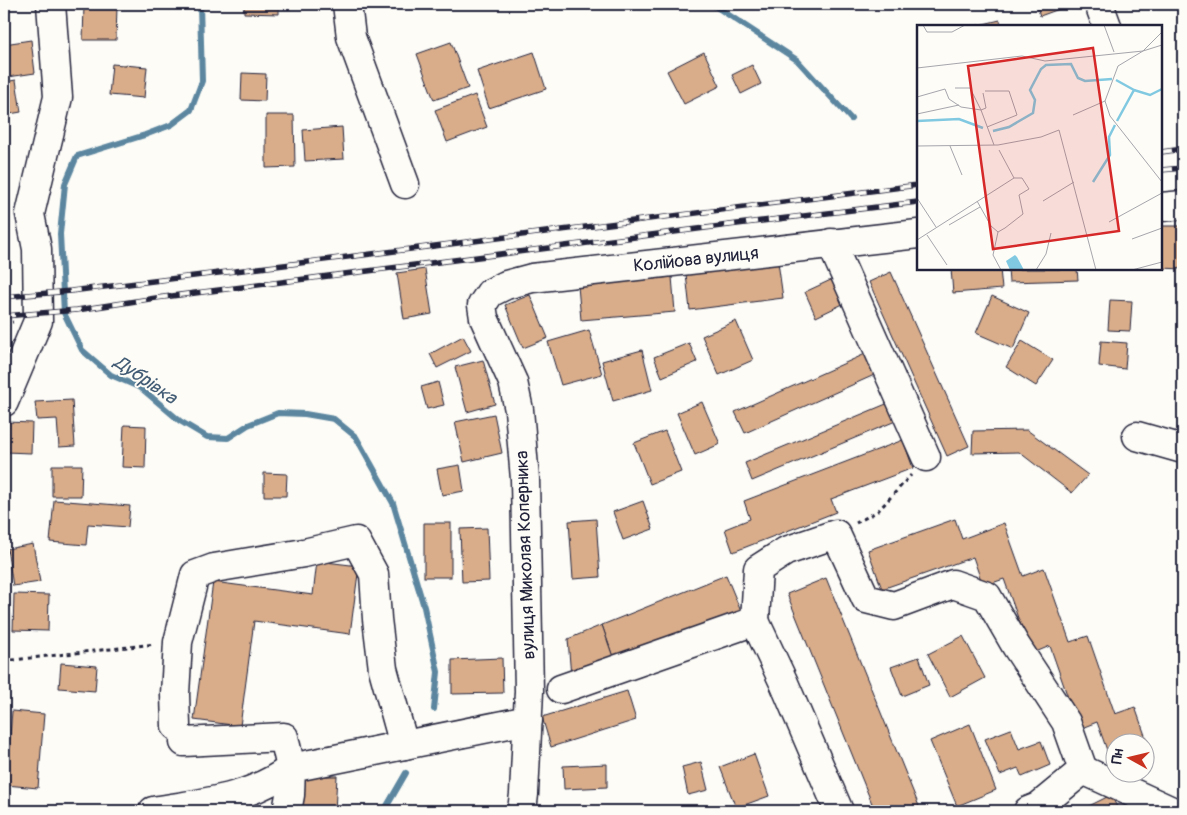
<svg xmlns="http://www.w3.org/2000/svg" width="1187" height="815" font-family="Pangolin,sans-serif">
  <style>
    .lines { fill: none; stroke-linecap: round; stroke-linejoin: round }
    .stream { stroke: #5b869f; stroke-width: 6 }
    .building { fill: #d9ad8a; stroke: #22223b }
    .minor-casing { stroke: #22223b; stroke-width: 31 }
    .path { stroke: #22223b; stroke-width: 3; stroke-dasharray: 4 4; stroke-linecap: butt }
    .minor { stroke: #fdfcf7; stroke-width: 28 }
    .rail-casing { stroke: #22223b; stroke-width: 5.5 }
    .rail { stroke: #fdfcf7; stroke-width: 4; stroke-dasharray: 11; stroke-linecap: butt }
    .labels { text-anchor: middle; stroke-width: 4; stroke-linejoin: round; paint-order: stroke }
    .street-label { font-size: 18px; fill: #22223b; stroke: #fdfcf7 }
    .water-label { font-size: 19px; font-style: italic; fill: #435c75; stroke: #fdfcf7 }
    .inset-river { fill: none; stroke: #81c9e1; stroke-width: 2.5 }
    .inset-road { fill: none; stroke: #a5a5ac; stroke-width: 1 }
    .view { fill: #d62828; fill-opacity: 0.15; stroke: #d62828; stroke-width: 2.5 }
    .inset-edge { fill: none; stroke: #22223b; stroke-width: 2.5 }
  </style>
  <rect width="100%" height="100%" fill="#fdfcf7"/>
  <filter id="ink" filterUnits="userSpaceOnUse"><feTurbulence type="fractalNoise" baseFrequency=".02" numOctaves="2"/><feDisplacementMap in="SourceGraphic" scale="10" xChannelSelector="R" yChannelSelector="G"/><feConvolveMatrix kernelMatrix="1 2 1 2 8 2 1 2 1" color-interpolation-filters="sRGB"/></filter>
  <g filter="url(#ink)">
    <g class="lines">
      <g class="stream">
        <path d="M200,4L202,81L191,110L171,125L145,135L77,156L65,184L60,234L64,313L82,350L111,375L141,388L180,421L207,437L228,438L248,425L278,413L305,414L334,419L356,437L393,503L424,607L438,672L434,709"/>
        <path d="M712,4L797,60L851,119"/>
        <path d="M384,811L406,773"/>
      </g>
    </g>
    <g class="building">
      <path d="M244,4H279V14L244,13Z"/>
      <path d="M1036,4H1073L1040,16Z"/>
      <path d="M84,5L117,6L116,40H83Z"/>
      <path d="M1000,20L1001,26H975Z"/>
      <path d="M31,40L35,73L8,77L4,44Z"/>
      <path d="M451,42L468,88L434,100L417,54Z"/>
      <path d="M534,52L546,89L489,108L477,71Z"/>
      <path d="M704,52L720,86L684,104L667,71Z"/>
      <path d="M112,64L147,67L144,98L109,95Z"/>
      <path d="M752,65L761,84L741,94L732,75Z"/>
      <path d="M242,73L266,74L265,101L241,100Z"/>
      <path d="M16,80L21,112L4,115V82Z"/>
      <path d="M475,95L487,127L447,142L435,110Z"/>
      <path d="M266,115H294L295,167L266,168Z"/>
      <path d="M342,127L344,159L305,161L303,130Z"/>
      <path d="M1161,226H1183V269L1161,268Z"/>
      <path d="M778,262L783,298L690,310L686,274Z"/>
      <path d="M425,269L432,314L404,319L397,273Z"/>
      <path d="M951,269H1000L1002,289L953,293Z"/>
      <path d="M1008,269H1077L1078,280L1009,282Z"/>
      <path d="M891,272L969,446L947,456L869,282Z"/>
      <path d="M672,277L675,312L581,320L578,286Z"/>
      <path d="M835,278L847,302L816,317L805,292Z"/>
      <path d="M530,295L548,338L523,348L505,305Z"/>
      <path d="M992,296L1029,313L1013,349L976,333Z"/>
      <path d="M1110,300L1132,301L1130,331L1108,330Z"/>
      <path d="M736,321L753,360L719,375L702,336Z"/>
      <path d="M589,330L602,374L561,385L548,342Z"/>
      <path d="M463,336L471,351L437,368L430,354Z"/>
      <path d="M1022,341L1053,360L1036,386L1006,367Z"/>
      <path d="M1101,341L1127,343L1125,369L1099,366Z"/>
      <path d="M689,343L697,362L662,377L654,357Z"/>
      <path d="M642,350L652,390L613,401L602,361Z"/>
      <path d="M872,351L881,372L745,433L735,412Z"/>
      <path d="M483,360L495,404L467,412L455,367Z"/>
      <path d="M438,382L444,405L427,409L421,387Z"/>
      <path d="M72,400L75,446L59,447L57,419L37,420L35,402Z"/>
      <path d="M702,402L720,444L695,455L677,413Z"/>
      <path d="M891,402L898,420L752,481L745,463Z"/>
      <path d="M494,414L502,453L464,462L455,422Z"/>
      <path d="M7,422L32,423L31,453L5,452Z"/>
      <path d="M124,425L146,426L145,468L122,467Z"/>
      <path d="M1027,430L1088,475L1072,493L1019,452L972,453L973,431Z"/>
      <path d="M665,431L681,472L650,484L634,443Z"/>
      <path d="M903,440L913,468L831,499L836,512L733,552L725,529L750,519L744,501Z"/>
      <path d="M52,465H82L81,496H52Z"/>
      <path d="M460,465L464,491L442,495L437,469Z"/>
      <path d="M264,473L287,474L286,496H264Z"/>
      <path d="M54,500L130,506L128,527L88,524L86,545L50,542Z"/>
      <path d="M643,501L653,529L623,540L613,512Z"/>
      <path d="M596,519L600,577L573,579L569,521Z"/>
      <path d="M955,519L962,539L1004,523L1023,576L1044,568L1070,642L1088,636L1115,714L1135,707L1153,758L1144,761V742H1114V770L1097,722L1079,729L1050,646L1031,654L1004,579L983,586L973,557L882,589L868,550Z"/>
      <rect x="424" y="523" width="27" height="54"/>
      <path d="M487,528L489,581L462,582L460,529Z"/>
      <path d="M33,544L40,582L13,586L7,549Z"/>
      <path d="M317,561L359,566L350,634L254,621L240,726L194,720L213,582L313,595Z"/>
      <path d="M726,575L744,619L713,631L709,622L614,660L602,625Z"/>
      <path d="M826,578L921,811H875L787,594Z"/>
      <path d="M14,594L49,595L48,631L13,630Z"/>
      <path d="M602,625L614,660L571,677L568,639Z"/>
      <path d="M963,636L985,678L950,697L928,654Z"/>
      <path d="M919,657L929,685L902,696L891,667Z"/>
      <path d="M502,658L503,693L452,694V660Z"/>
      <path d="M61,663L97,666L95,691L59,688Z"/>
      <path d="M627,691L636,720L551,747L542,717Z"/>
      <path d="M12,711L44,714L38,788L6,785Z"/>
      <path d="M970,724L996,790L957,806L930,741Z"/>
      <path d="M1011,729L1019,749L1041,741L1050,765L1022,777L1018,768L1000,775L985,739Z"/>
      <path d="M754,754L769,796L736,808L720,767Z"/>
      <path d="M701,762L708,790L688,795L682,767Z"/>
      <path d="M607,764V787L564,789L563,766Z"/>
      <path d="M306,776H337L335,811H299Z"/>
      <path d="M1111,795L1119,811H1079Z"/>
    </g>
    <g class="lines">
      <g class="minor-casing">
        <g id="minor">
          <path d="M347,4L351,37L405,184"/>
          <path d="M1099,4L1107,26"/>
          <path d="M1161,207L1183,205"/>
          <path d="M831,243L926,457"/>
          <path d="M4,402L38,321L37,249L30,214L58,97L51,4"/>
          <path d="M1137,436L1183,449"/>
          <path d="M755,621L758,569L786,551L836,534L866,599L894,606L953,584L987,596L1016,646L1066,722L1083,770L1038,807L1028,811"/>
          <path d="M561,689L755,621L784,683L839,811"/>
          <path d="M176,726L175,694L178,642L195,575L214,568L304,553L356,541L374,574L377,619L383,669L404,745"/>
          <path d="M1083,770L1172,811"/>
          <path d="M153,811C202,803 251,799 291,768L284,737L184,742"/>
          <path d="M287,811L290,795L291,768L528,720"/>
          <path d="M522,811L524,794L529,691L525,479L519,410L513,382L484,318L482,305L490,293L506,285L532,278L918,234"/>
        </g>
      </g>
      <g class="path">
        <path d="M4,323L13,322"/>
        <path d="M856,523L878,511L911,475"/>
        <path d="M4,661L155,644"/>
      </g>
      <use href="#minor" class="minor"/>
      <g class="rail-casing">
        <g id="rail">
          <path d="M1161,152L1183,149"/>
          <path d="M1161,170L1183,168"/>
          <path d="M4,297L71,291L292,264L918,185"/>
          <path d="M4,316L77,310L156,298L729,225L918,202"/>
        </g>
      </g>
      <use href="#rail" class="rail"/>
    </g>
  </g>
  <g class="labels">
    <g class="street-label">
      <text transform="translate(696 259) rotate(-6)" y="6">Колійова вулиця</text>
      <text transform="translate(525 555) rotate(-92)" y="6">вулиця Миколая Коперника</text>
    </g>
    <g class="water-label">
      <text transform="translate(146 379) rotate(34)" y="7">Дубрівка</text>
    </g>
  </g>
  <g transform="translate(917 25)">
    <rect width="245" height="245" fill="#fdfcf7"/>
    <path d="M98,230L100,232L107,245H93L89,236Z" fill="#81c9e1"/>
    <path class="inset-river" d="M199,55L217,65M0,96L42,94L66,103M200,96L217,65L233,70L245,64M76,106L92,102L116,88L118,75L113,65L124,44L129,40L154,39L161,53L168,56L195,54M176,157L193,130L192,112L198,100"/>
    <path class="inset-road" d="M6,0L10,7H35L48,0M187,0L197,27M245,20L226,26L201,41L188,76L193,91L245,157M0,43L105,31L128,36L226,26L245,7M38,63H53L64,85L69,83L66,68M68,66H92L100,90L70,102M0,72L28,64L32,74L44,82L64,85L77,120M0,89L42,80M156,90L188,76M0,121L81,120L124,112L142,105L179,245M33,121L45,150M0,173L19,202M60,176L74,201L81,207L88,203L106,189L102,170L112,164L105,153H97M126,176L157,157M192,197L245,168M32,200L63,182M81,207L76,230L84,245M10,210L30,240M215,214L245,203M0,215L97,153L82,125M119,245L129,229L134,208M215,245L245,237"/>
    <path class="view" d="M176,23L202,206L76,224L51,41Z"/>
    <rect width="245" height="245" class="inset-edge"/>
  </g>
  <rect width="1187" height="815" fill="none" stroke="#fdfcf7" stroke-width="20"/>
  <rect x="10" y="10" width="1167" height="795" fill="none" stroke="#22223b" stroke-width="2" filter="url(#ink)"/>
  <g transform="translate(1130 758) rotate(278)"><circle r="24" fill="#fdfcf7" stroke="#a5a5ac"/>
  <path d="M0-4L9 19L0 12L-9 19Z" fill="#c8321e"/>
  <text y="-8" font-size="14" font-weight="bold" text-anchor="middle" fill="#22223b">Пн</text>
  </g>
</svg>
